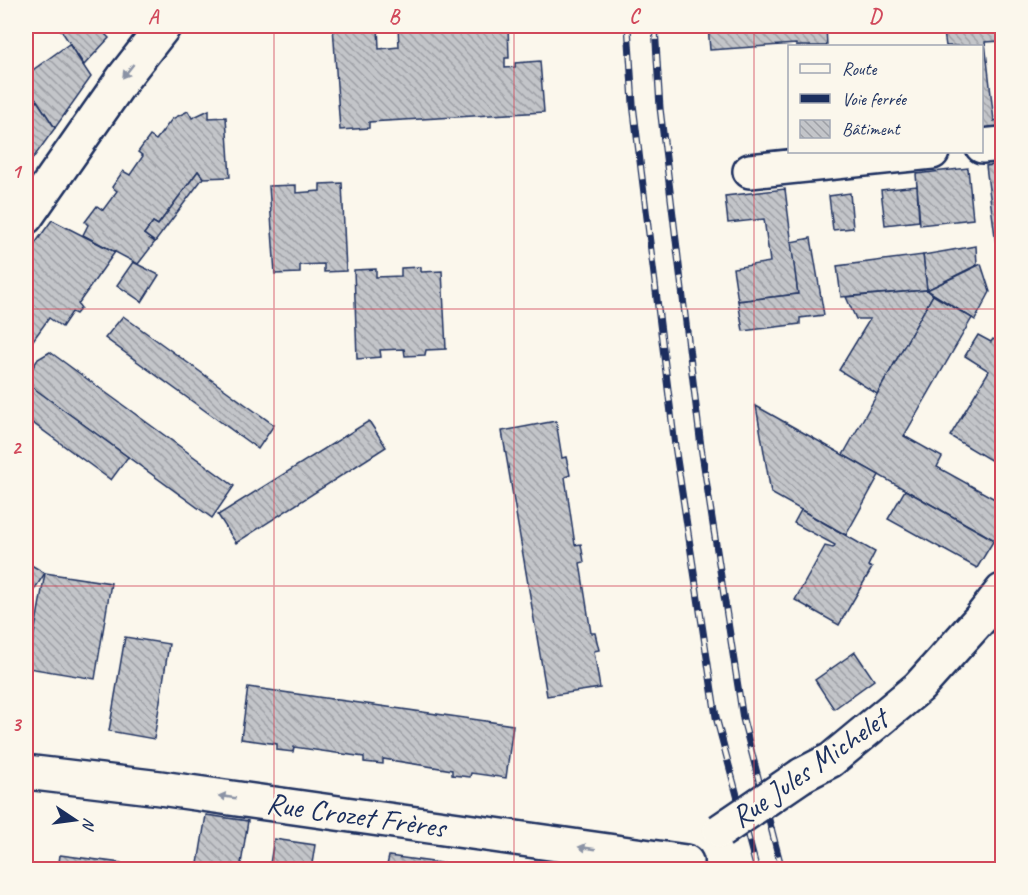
<svg xmlns="http://www.w3.org/2000/svg" width="1028" height="895" font-family="Caveat,sans-serif">
  <style>
    .building { fill: url(#building-back-hatch); stroke: #1b2f5e; stroke-width: 1.5 }
    .lines { fill: none; stroke-linecap: round; stroke-linejoin: round }
    .minor-casing { stroke: #1b2f5e; stroke-width: 38 }
    .minor { stroke: #fbf7ec; stroke-width: 33 }
    .rail-casing { stroke: #1b2f5e; stroke-width: 7 }
    .rail { stroke: #fbf7ec; stroke-width: 4.5; stroke-dasharray: 14; stroke-linecap: butt }
    .minor-bridge-casing { stroke: #1b2f5e; stroke-width: 38; stroke-linecap: butt }
    .minor-bridge { stroke: #fbf7ec; stroke-width: 33 }
    .oneway { fill: #8b93a5 }
    .grid { fill: none; stroke: #d1495b; stroke-width: 1.5; stroke-opacity: 0.55 }
    .labels { text-anchor: middle; stroke-width: 5; stroke-linejoin: round; paint-order: stroke }
    .street-label { font-size: 30px; fill: #1b2f5e; stroke: #fbf7ec }
    .neatline { fill: none; stroke: #d1495b; stroke-width: 2 }
    .grid-label { font-size: 20px; text-anchor: middle; font-weight: bold; fill: #d1495b }
  </style>
  <defs>
    <pattern id="building-back-hatch" width="6" height="6" patternUnits="userSpaceOnUse" patternTransform="scale(1.5)"><rect width="6" height="6" fill="#c3c5c9"/><path d="M-1 5l2 2M0 0l6 6M5-1l2 2" fill="none" stroke="#9ea0a6"/></pattern>
  </defs>
  <rect width="100%" height="100%" fill="#fbf7ec"/>
  <filter id="ink" filterUnits="userSpaceOnUse"><feTurbulence type="fractalNoise" baseFrequency=".0167" numOctaves="2"/><feDisplacementMap in="SourceGraphic" scale="12" xChannelSelector="R" yChannelSelector="G"/><feConvolveMatrix kernelMatrix="1 2 1 2 8 2 1 2 1" color-interpolation-filters="sRGB"/></filter>
  <g filter="url(#ink)">
    <g class="building">
      <path d="M65,26H112L105,34L109,38L84,65L61,30Z"/>
      <path d="M329,26H378L379,49L399,47L398,26H508L509,58H505V68L515,67V63L540,61L544,112L369,122V128L340,130L333,26Z"/>
      <path d="M708,26H826L827,46H796V44L710,50Z"/>
      <path d="M943,26H1002V41L985,42L994,121L1000,119L1001,130L982,132V46H946Z"/>
      <path d="M69,44L91,77L55,128L26,84V75Z"/>
      <path d="M26,84L55,128L26,168Z"/>
      <path d="M209,110V118L226,117L230,177L203,178L198,171L158,225L153,222L144,234L155,242L138,264L83,235L88,225L85,222L97,206L103,210L117,191L112,187L123,171L130,175L143,156L138,152L150,136L156,140L172,119L188,111L192,118Z"/>
      <path d="M1002,164V259L998,260L986,166Z"/>
      <path d="M968,168L973,219L920,225L916,174Z"/>
      <path d="M198,171L203,178L155,242L144,234L153,222L158,225Z"/>
      <path d="M342,183L346,271L324,272V264L300,265V273L275,274L269,186L296,185V193L320,191V184Z"/>
      <path d="M917,186L919,221L885,225L881,190Z"/>
      <path d="M785,189L798,294L738,301L733,268L770,262L764,219L728,223L725,196Z"/>
      <path d="M850,193L853,228L833,230L829,196Z"/>
      <path d="M52,220L115,252L78,304L81,308L76,314L72,312L62,327L49,318L26,350V256Z"/>
      <path d="M811,238L824,315L800,318V324L743,331L738,301L798,294L791,242Z"/>
      <path d="M976,246L977,265L927,290L923,255Z"/>
      <path d="M923,255L927,290L841,297L837,266Z"/>
      <path d="M133,262L159,275L142,302L117,285Z"/>
      <path d="M981,264L990,292L975,320L927,290Z"/>
      <path d="M421,267V272L442,271L446,349L426,350L425,355L405,356L404,349L380,350L381,357L357,359L354,270L376,269V277L401,276V268Z"/>
      <path d="M927,290L933,295L877,394L839,370L870,319H856L846,297Z"/>
      <path d="M933,295L972,318L904,436L942,457L937,467L1002,503V540L1000,543L843,455Z"/>
      <path d="M123,316L274,425L258,449L105,338Z"/>
      <path d="M978,335L991,342L993,339L1002,345V409L994,424L1002,428V467L950,436L989,371L965,356Z"/>
      <path d="M50,352L234,486L212,518L26,383V378L38,359Z"/>
      <path d="M32,387L128,457L111,480L26,418V397Z"/>
      <path d="M756,406L879,475L846,535L771,493Z"/>
      <path d="M369,421L386,447L236,543L218,515Z"/>
      <path d="M556,421L562,458L566,457L570,475L565,477L575,545L581,544L584,562L580,563L591,633H595L599,650L594,651L600,688L547,696L502,431Z"/>
      <path d="M905,490L994,540L977,568L888,519Z"/>
      <path d="M801,510L875,552L868,566L872,568L839,625L795,600L825,546L833,548L835,545L794,523Z"/>
      <path d="M26,562L45,573L34,590L26,585Z"/>
      <path d="M45,573L111,583L95,679L28,668Z"/>
      <path d="M125,637L169,644L154,739L109,731Z"/>
      <path d="M855,652L874,680L834,709L815,680Z"/>
      <path d="M248,687L513,725L506,778L471,773L470,777L452,775V770L383,759V764L364,762V757L294,747L293,752L277,750V744L241,739Z"/>
      <path d="M206,815L248,821L240,870H197Z"/>
      <path d="M274,839L315,845L311,870H269Z"/>
      <path d="M60,855L121,863L120,868L132,870H58Z"/>
      <path d="M389,856L454,865L453,870H386Z"/>
      <path d="M454,865L484,870H453Z"/>
    </g>
    <g class="lines">
      <g class="minor-casing">
        <g id="minor">
          <path d="M982,146L1002,144"/>
          <path d="M750,171L932,152"/>
          <path d="M26,217L124,77L164,26"/>
          <path d="M26,772L160,788L686,862"/>
          <path d="M802,775L831,760L919,687L980,619L1002,591"/>
        </g>
      </g>
      <use href="#minor" class="minor"/>
      <g class="rail-casing">
        <g id="rail">
          <path d="M628,26L633,104L675,446L716,717L757,870"/>
          <path d="M655,26L660,108L701,447L743,719L782,870"/>
        </g>
      </g>
      <use href="#rail" class="rail"/>
      <g class="minor-bridge-casing">
        <path id="minor-bridge" d="M720,831L802,775"/>
      </g>
      <use href="#minor-bridge" class="minor-bridge"/>
    </g>
    <defs><path id="oneway-solid" d="M-6-.8H1V-3.2L6.5 0L1 3.2V.8H-6Z" transform="scale(1.5)"/></defs>
    <g class="oneway">
      <use href="#oneway-solid" transform="translate(128 71) rotate(128)"/>
      <use href="#oneway-solid" transform="translate(227 797) rotate(-172)"/>
      <use href="#oneway-solid" transform="translate(587 848) rotate(-172)"/>
    </g>
  </g>
  <path class="grid" d="M274,26V870M514,26V870M754,26V870M26,309H1002M26,586H1002"/>
  <g class="labels">
    <g class="street-label">
      <text transform="translate(809 768) rotate(-35)" y="10">Rue Jules Michelet</text>
      <text transform="translate(356 815) rotate(8)" y="10">Rue Crozet Frères</text>
    </g>
  </g>
  <rect width="1028" height="895" fill="none" stroke="#fbf7ec" stroke-width="66"/>
  <rect x="788" y="45" width="195" height="108" fill="#fbf7ec" stroke="#a1a7b3" stroke-width="1.5"/>
  <rect x="800" y="64" width="30" height="9" fill="#fbf7ec" stroke="#a1a7b3" stroke-width="1.5"/>
  <text x="842" y="75" font-size="18" fill="#1b2f5e">Route</text>
  <rect x="800" y="94" width="30" height="9" fill="#1b2f5e" stroke="#a1a7b3" stroke-width="1.5"/>
  <text x="842" y="105" font-size="18" fill="#1b2f5e">Voie ferrée</text>
  <rect x="800" y="120" width="30" height="18" fill="url(#building-back-hatch)" stroke="#a1a7b3" stroke-width="1.5"/>
  <text x="842" y="135" font-size="18" fill="#1b2f5e">Bâtiment</text>
  <g transform="translate(75 820) rotate(103)" stroke="#fbf7ec" stroke-width="4.5" paint-order="stroke">
  <path d="M0-4.5L10 22L0 15L-10 22Z" fill="#1b2f5e"/>
  <text y="-9" font-size="16" font-weight="bold" text-anchor="middle" fill="#1b2f5e">N</text>
  </g>
  <rect x="33" y="33" width="962" height="829" class="neatline"/>
  <g class="grid-label">
    <text x="153" y="23">A</text>
    <text x="394" y="23">B</text>
    <text x="634" y="23">C</text>
    <text x="875" y="23">D</text>
    <text x="16" y="178">1</text>
    <text x="16" y="454">2</text>
    <text x="16" y="731">3</text>
  </g>
</svg>
